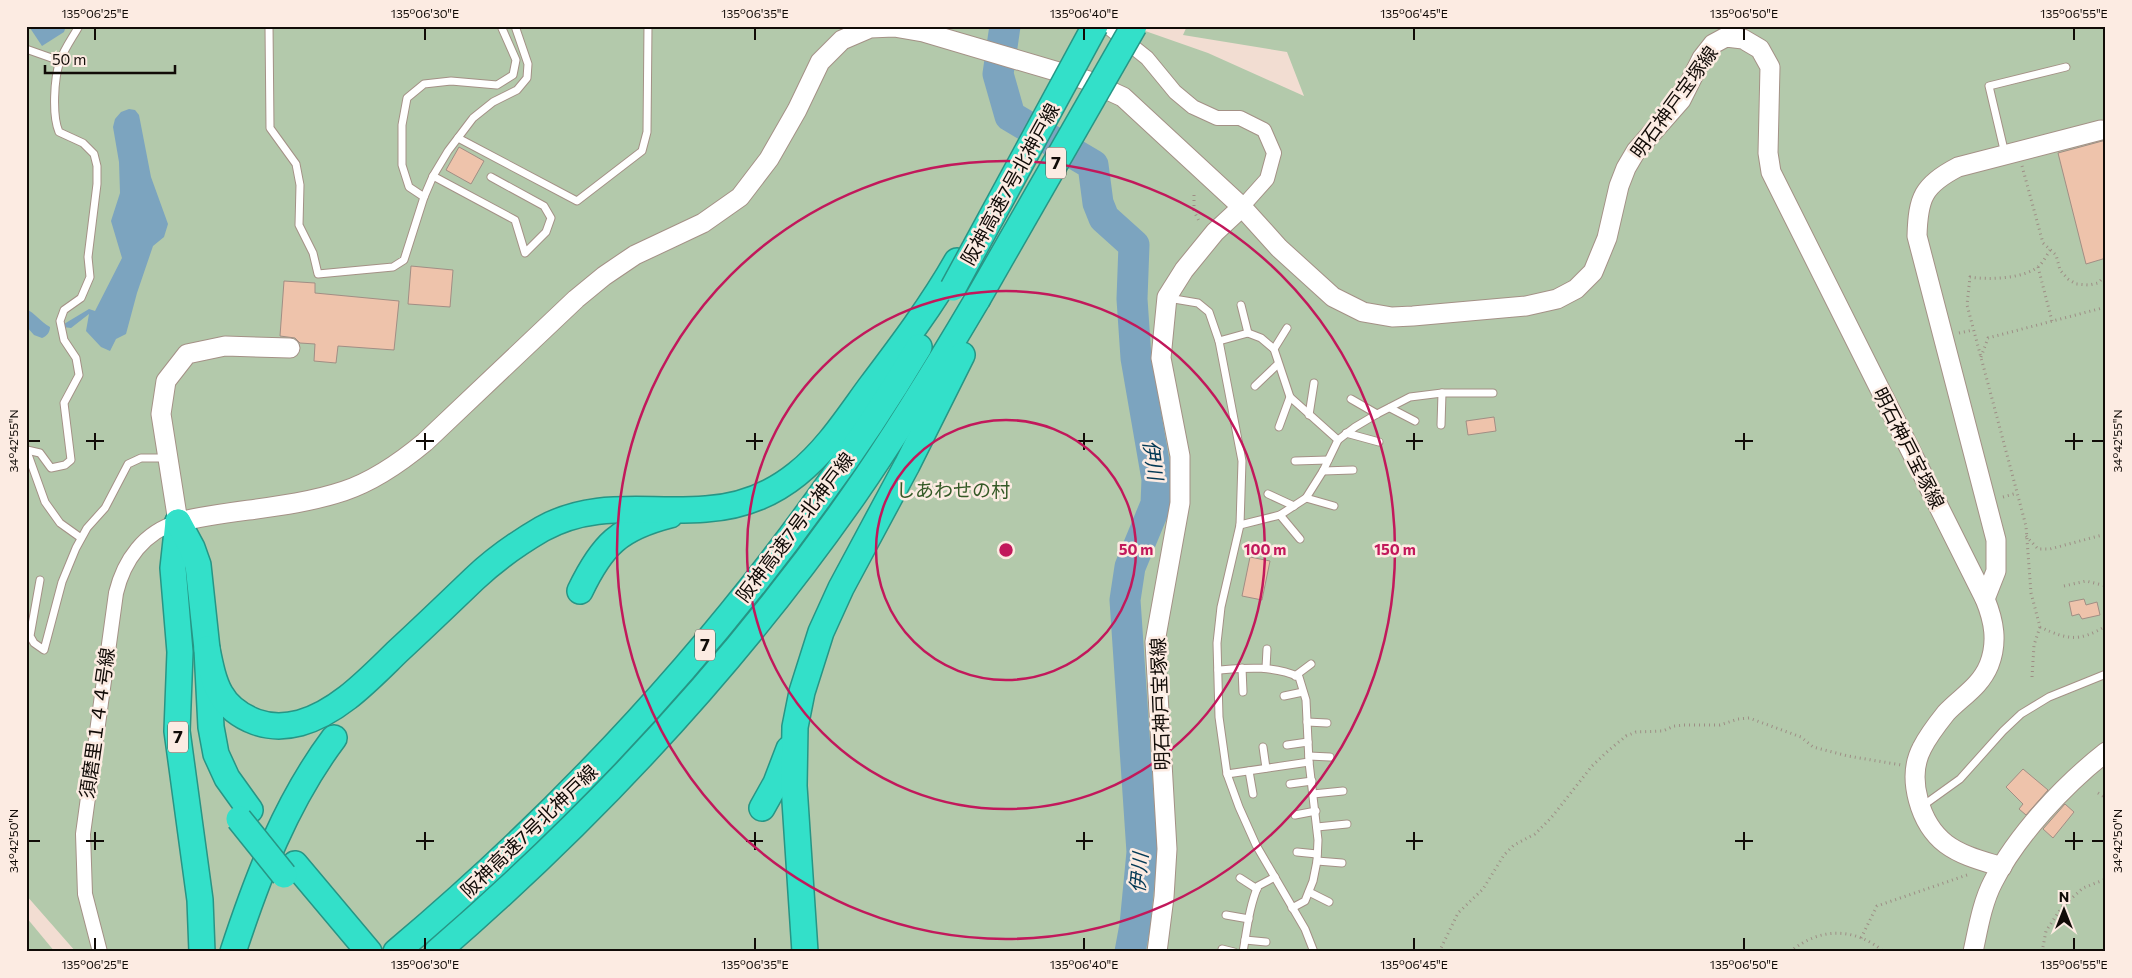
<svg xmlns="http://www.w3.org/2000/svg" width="2132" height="978" font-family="Commissioner,'Noto Sans JP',sans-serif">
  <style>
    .green { fill: #b3c9ab }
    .water { fill: #7ca4bf }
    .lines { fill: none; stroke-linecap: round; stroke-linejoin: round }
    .river { stroke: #7ca4bf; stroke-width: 31 }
    .building { fill: #eec3ab; stroke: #a18e84 }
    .lane-casing { stroke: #a49186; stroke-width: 9 }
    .street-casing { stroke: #a49186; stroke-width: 16 }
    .secondary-casing { stroke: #a49186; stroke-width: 21 }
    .highway-casing { stroke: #279585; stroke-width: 28 }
    .path { stroke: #9d8e85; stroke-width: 3; stroke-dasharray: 1 4; stroke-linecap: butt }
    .lane { stroke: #fff; stroke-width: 7 }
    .street { stroke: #fff; stroke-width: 14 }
    .secondary { stroke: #fff; stroke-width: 19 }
    .highway { stroke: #33e0c9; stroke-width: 25 }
    .highway-bridge-casing { stroke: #279585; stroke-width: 28; stroke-linecap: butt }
    .highway-bridge { stroke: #33e0c9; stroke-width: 25 }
    .ticks { fill: none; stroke: #110b07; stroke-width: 2 }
    .ring { fill: none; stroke: #c2185b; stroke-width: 2.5 }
    .labels { text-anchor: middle; stroke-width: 5; stroke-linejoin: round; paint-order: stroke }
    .shield { fill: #fcebe2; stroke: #584e49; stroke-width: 1 }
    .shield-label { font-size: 18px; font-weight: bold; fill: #110b07 }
    .street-label { font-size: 19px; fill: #110b07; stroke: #fcebe2 }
    .park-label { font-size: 19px; fill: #345926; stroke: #fcebe2 }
    .water-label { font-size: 20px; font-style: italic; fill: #023955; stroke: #fcebe2 }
    .centre { fill: #c2185b; stroke: #fcebe2; stroke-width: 2.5 }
    .ring-label { font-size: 15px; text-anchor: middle; font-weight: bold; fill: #c2185b; stroke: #fcebe2; stroke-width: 5; stroke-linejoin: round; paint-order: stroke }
    .neatline { fill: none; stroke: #110b07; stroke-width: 2 }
    .ticks-label { font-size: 12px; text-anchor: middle; fill: #110b07 }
  </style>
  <rect width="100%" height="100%" fill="#f2ddd2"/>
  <g class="green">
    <path d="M26,26H1131L1208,53L1304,96L1287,52L1183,35L1187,26H2106V952H76L26,895Z"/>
    <path d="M26,917L55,952H26Z"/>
  </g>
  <g class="water">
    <path d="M32,26H66L64,32L42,46L30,28Z"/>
    <path d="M129,109L135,110L139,115L151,177L168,224L164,237L153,246L137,293L126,334L116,339L110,351L101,347L86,331L89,314L71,328L63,327L64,324L89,309L95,311L122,258L111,221L120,193L119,162L113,127L115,119L121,112Z"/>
    <path d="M26,309C35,313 41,322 50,327C50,332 47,336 42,338L34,335L26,326Z"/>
  </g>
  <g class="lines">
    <path class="river" d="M1005,26L998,74L1010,116L1093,165L1098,203L1104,218L1134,245L1132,299L1136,358L1157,479L1156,504L1130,567L1125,600L1142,852L1135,925L1130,952"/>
  </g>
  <g class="building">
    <path d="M2106,140V258L2086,264L2058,153Z"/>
    <path d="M459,147L484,161L471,184L446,170Z"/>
    <path d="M411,266L453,270L450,307L408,304Z"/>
    <path d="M284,281L315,283V293L399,301L394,350L338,346L336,363L314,361L315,344L300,343L295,338L280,336Z"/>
    <path d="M1494,417L1496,431L1468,435L1466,421Z"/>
    <path d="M1250,557L1270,561L1262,600L1242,596Z"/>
    <path d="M2084,599L2086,605L2097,602L2100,615L2082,619L2079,614L2072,616L2069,602Z"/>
    <path d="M2023,769L2048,790L2026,815L2019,809L2023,804L2006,787Z"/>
    <path d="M2065,804L2074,812L2053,838L2043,829Z"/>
  </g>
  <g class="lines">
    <g class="lane-casing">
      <g id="lane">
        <path d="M269,26L270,128L296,164L300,185L299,225L313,253L318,274L393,267L404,260L424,197L433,176L448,151L473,118L493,102L517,90L527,78L528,64L515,26"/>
        <path d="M26,49L60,61"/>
        <path d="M458,138L577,201L642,151L647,132L648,26"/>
        <path d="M2005,154L1989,86L2066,67"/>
        <path d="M433,176L515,220L525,253L546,232L551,218L544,206L491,177"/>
        <path d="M424,197L409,187L402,165V125L407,98L424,84L451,81L497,85L513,75L516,60L501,26"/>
        <path d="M1168,298L1198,303L1209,312L1219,341L1242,461L1240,525L1221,607L1217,643L1219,717L1227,774L1239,807L1256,845L1305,929L1314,952"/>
        <path d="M1241,305L1248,333"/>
        <path d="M1219,341L1248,333L1261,338L1274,349L1290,397L1338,440"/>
        <path d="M1274,349L1287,328"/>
        <path d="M1255,386L1278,364"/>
        <path d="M1351,399L1377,414"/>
        <path d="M1390,408L1415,421"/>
        <path d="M1309,415L1314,383"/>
        <path d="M1441,425L1442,393"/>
        <path d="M1279,427L1290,397"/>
        <path d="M1346,433L1379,442"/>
        <path d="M26,449L45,502L60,523L81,538"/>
        <path d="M27,450L40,453L51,468L65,465L71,460L64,403L79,375L76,358L64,340L60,321L64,310L81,298L90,277L88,257L97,184V166L94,154L83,143L59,132C52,116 54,78 60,61C64,49 73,37 79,26"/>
        <path d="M1295,461L1328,460"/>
        <path d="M1323,471L1353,470"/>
        <path d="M1268,494L1294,506"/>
        <path d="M1306,498L1334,506"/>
        <path d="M1280,515L1300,539"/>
        <path d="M1240,525L1280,515L1306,498L1323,471L1338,440L1355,427L1377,414L1410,397L1442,393H1493"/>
        <path d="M40,580L30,636L34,643L44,650L62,582L76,548L87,528L105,508L128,464L141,458H167"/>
        <path d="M1242,668L1243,692"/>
        <path d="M1266,668L1267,649"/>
        <path d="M1218,670C1245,668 1273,665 1299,677L1306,700L1309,762L1318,840L1317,861L1313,881L1305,901L1292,908"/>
        <path d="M1295,676L1311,664"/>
        <path d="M1284,696L1303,692"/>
        <path d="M1307,722L1327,723"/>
        <path d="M1287,745L1308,742"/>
        <path d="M1263,747L1266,768"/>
        <path d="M1309,756L1330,757"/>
        <path d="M1249,771L1253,794"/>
        <path d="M1227,774L1309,762"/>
        <path d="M1290,784L1312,781"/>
        <path d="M1313,794L1343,791"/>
        <path d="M1921,807L1960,779L2003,731L2021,714L2049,697L2106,674"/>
        <path d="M1295,815L1316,811"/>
        <path d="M1317,827L1347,824"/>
        <path d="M1297,852L1317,854"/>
        <path d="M1317,861L1342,863"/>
        <path d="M1240,878L1257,889"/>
        <path d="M1309,892L1329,902"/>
        <path d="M1226,915L1249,919"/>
        <path d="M1245,940L1266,942"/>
        <path d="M1222,949L1234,952"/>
        <path d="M1243,952C1247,930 1249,907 1258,886L1275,877"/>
      </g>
    </g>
    <g class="street-casing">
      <g id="street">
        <path d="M1107,26L1147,58L1175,92L1193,107L1217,118H1240L1264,130L1274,153L1267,179L1242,207"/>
        <path d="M100,952L85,894L83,834L116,593C124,560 144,532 178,522"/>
      </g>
    </g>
    <g class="secondary-casing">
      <g id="secondary">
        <path d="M290,348L225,346L187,354L166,381L161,414L178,522C232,509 290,509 344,491C374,481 401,462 425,442L576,299L604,276L635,255L703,223L740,197L769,159L797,110L820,62L842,40L870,28L894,27L923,32L1086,80L1123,97L1242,207"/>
        <path d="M1985,599L1996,571V540L1917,236C1918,198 1923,185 1958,167L2101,130"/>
        <path d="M1157,952L1164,897L1167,849L1155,642L1180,503V456L1161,358L1167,297L1184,270L1215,232L1242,207L1279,248L1333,297L1363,312L1392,317L1413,316L1526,306L1557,299L1576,289L1593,272L1607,238L1619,186L1626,168L1636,151L1681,100L1702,58L1713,44L1726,37L1743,39L1760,49L1770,67L1768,153L1771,172L1985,599C1994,621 1998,642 1989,665C1980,687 1961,697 1946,713C1938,723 1928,736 1922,748C1906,778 1920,824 1946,844C1962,856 1983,861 2002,867"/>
        <path d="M1973,952C1978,929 1982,903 1993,882C2017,835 2064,785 2106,752"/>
      </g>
    </g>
    <g class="highway-casing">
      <g id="highway">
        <path d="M178,522L173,568L180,652L177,731L200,900L202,952"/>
        <path d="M178,522L192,548L198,565L207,649L211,727L216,754L227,778L250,810"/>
        <path d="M580,591C602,545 619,528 670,515"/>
        <path d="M207,649C214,684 219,708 256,722C270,727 285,727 300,723C339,712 370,678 398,651C424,627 449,603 474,579C494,560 518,543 542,529C596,499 648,514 706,509C739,507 771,495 797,474C827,450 848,417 870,387C901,346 932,305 957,261"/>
        <path d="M762,808L776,783L789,749"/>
        <path d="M295,864L369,952"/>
        <path d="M233,952C258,876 286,802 334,738"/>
        <path d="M396,952C555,818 697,667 818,499C854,450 888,399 919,347"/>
        <path d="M437,952C594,816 735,665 854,495C898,432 938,366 977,300"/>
        <path d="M805,952L794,786L795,727L802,692L821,632L841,588L907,465L962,355"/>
      </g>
    </g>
    <g class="path">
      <path d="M2022,166L2043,243L2056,255L2060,270L2068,279L2076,284L2089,285L2098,283L2106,275"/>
      <path d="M1194,195V211L1199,221"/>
      <path d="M2050,250C2047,255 2043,262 2039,266C2024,279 1988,280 1970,277L1967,305L2026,526L2031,593L2040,627C2068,640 2079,642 2106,626"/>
      <path d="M2038,267L2052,321"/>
      <path d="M1959,333L1973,330"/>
      <path d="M1981,357L1988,338L2106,307"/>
      <path d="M2003,497L2017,493"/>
      <path d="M2026,536L2038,549H2050L2106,534"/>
      <path d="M2064,586L2086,581L2106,586"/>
      <path d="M2032,677L2034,645L2040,627"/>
      <path d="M2098,793L2106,798"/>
      <path d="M1861,938L1877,906L1967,875"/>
      <path d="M1439,952L1458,913L1483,889L1504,855L1514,845L1535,834L1551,818L1592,766L1609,750L1626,736L1636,732L1663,731L1674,726L1684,725H1720L1738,719L1749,718L1801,737L1813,747L1848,756L1901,765"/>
      <path d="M1790,952C1819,927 1855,927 1884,952"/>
      <path d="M2042,952L2046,931L2062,907L2083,888L2106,879"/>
    </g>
    <use href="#lane" class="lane"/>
    <use href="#street" class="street"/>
    <use href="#secondary" class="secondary"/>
    <use href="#highway" class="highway"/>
    <g class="highway-bridge-casing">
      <g id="highway-bridge">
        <path d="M953,288L1095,26"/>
        <path d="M977,300L1134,26"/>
        <path d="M239,819L284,875"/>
      </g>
    </g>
    <use href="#highway-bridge" class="highway-bridge"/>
  </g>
  <path class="ticks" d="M95,28V40M425,28V40M755,28V40M1084,28V40M1414,28V40M1744,28V40M2074,28V40M95,433V450M425,433V450M755,433V450M1084,433V450M1414,433V450M1744,433V450M2074,433V450M28,441H40M86,441H104M416,441H434M746,441H763M1076,441H1093M1406,441H1423M1735,441H1753M2065,441H2083M2092,441H2104M95,832V850M425,832V850M755,832V850M1084,832V850M1414,832V850M1744,832V850M2074,832V850M28,841H40M86,841H104M416,841H434M746,841H763M1076,841H1093M1406,841H1423M1735,841H1753M2065,841H2083M2092,841H2104M95,938V950M425,938V950M755,938V950M1084,938V950M1414,938V950M1744,938V950M2074,938V950"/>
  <g class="ring">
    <circle cx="1006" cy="550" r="130"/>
    <circle cx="1006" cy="550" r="259"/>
    <circle cx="1006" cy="550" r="389"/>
  </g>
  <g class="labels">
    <g class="shield">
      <rect x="1046" y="147.5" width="20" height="31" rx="4"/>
      <rect x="695" y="629.5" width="20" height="31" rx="4"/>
      <rect x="168" y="721.5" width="20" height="31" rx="4"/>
    </g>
    <g class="shield-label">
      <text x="1056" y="169">7</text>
      <text x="705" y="651">7</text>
      <text x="178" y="743">7</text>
    </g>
    <g class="street-label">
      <text transform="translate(1674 102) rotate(-54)" y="7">明石神戸宝塚線</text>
      <text transform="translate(1010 184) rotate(-61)" y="7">阪神高速7号北神戸線</text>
      <text transform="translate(1909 448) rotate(63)" y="7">明石神戸宝塚線</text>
      <text transform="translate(795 527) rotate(-53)" y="7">阪神高速7号北神戸線</text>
      <text transform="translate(1160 704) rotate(-92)" y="7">明石神戸宝塚線</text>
      <text transform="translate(97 723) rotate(-82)" y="7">須磨里１４４号線</text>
      <text transform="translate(529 831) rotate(-44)" y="7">阪神高速7号北神戸線</text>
    </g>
    <g class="park-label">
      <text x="953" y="497">しあわせの村</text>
    </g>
    <g class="water-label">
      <text transform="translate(1153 460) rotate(82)" y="7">伊川</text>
      <text transform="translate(1139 873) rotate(-85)" y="7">伊川</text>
    </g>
  </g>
  <circle cx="1006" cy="550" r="8" class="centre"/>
  <g class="ring-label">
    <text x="1136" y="555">50 m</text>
    <text x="1265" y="555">100 m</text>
    <text x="1395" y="555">150 m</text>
  </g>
  <rect width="2132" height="978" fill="none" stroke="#fcebe2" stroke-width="55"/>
  <g transform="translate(2064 910)" stroke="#fcebe2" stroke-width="4" paint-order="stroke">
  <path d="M0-4L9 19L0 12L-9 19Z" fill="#110b07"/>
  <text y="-8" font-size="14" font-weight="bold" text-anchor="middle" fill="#110b07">N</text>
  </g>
  <path d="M45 65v8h130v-8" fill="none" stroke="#110b07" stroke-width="2.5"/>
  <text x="52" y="65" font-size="15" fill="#110b07" stroke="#fcebe2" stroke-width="4" paint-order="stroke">50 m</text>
  <rect x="28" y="28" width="2076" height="922" class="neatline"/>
  <g class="ticks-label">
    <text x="95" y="18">135°06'25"E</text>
    <text x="425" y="18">135°06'30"E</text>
    <text x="755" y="18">135°06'35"E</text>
    <text x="1084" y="18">135°06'40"E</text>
    <text x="1414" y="18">135°06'45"E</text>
    <text x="1744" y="18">135°06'50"E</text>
    <text x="2074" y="18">135°06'55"E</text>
    <text transform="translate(14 441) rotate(-90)" y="4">34°42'55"N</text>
    <text transform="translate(2118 441) rotate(-90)" y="4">34°42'55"N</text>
    <text transform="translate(14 841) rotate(-90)" y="4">34°42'50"N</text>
    <text transform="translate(2118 841) rotate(-90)" y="4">34°42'50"N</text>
    <text x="95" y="969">135°06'25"E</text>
    <text x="425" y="969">135°06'30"E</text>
    <text x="755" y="969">135°06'35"E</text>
    <text x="1084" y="969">135°06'40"E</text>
    <text x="1414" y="969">135°06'45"E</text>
    <text x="1744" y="969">135°06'50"E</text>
    <text x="2074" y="969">135°06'55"E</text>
  </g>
</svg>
